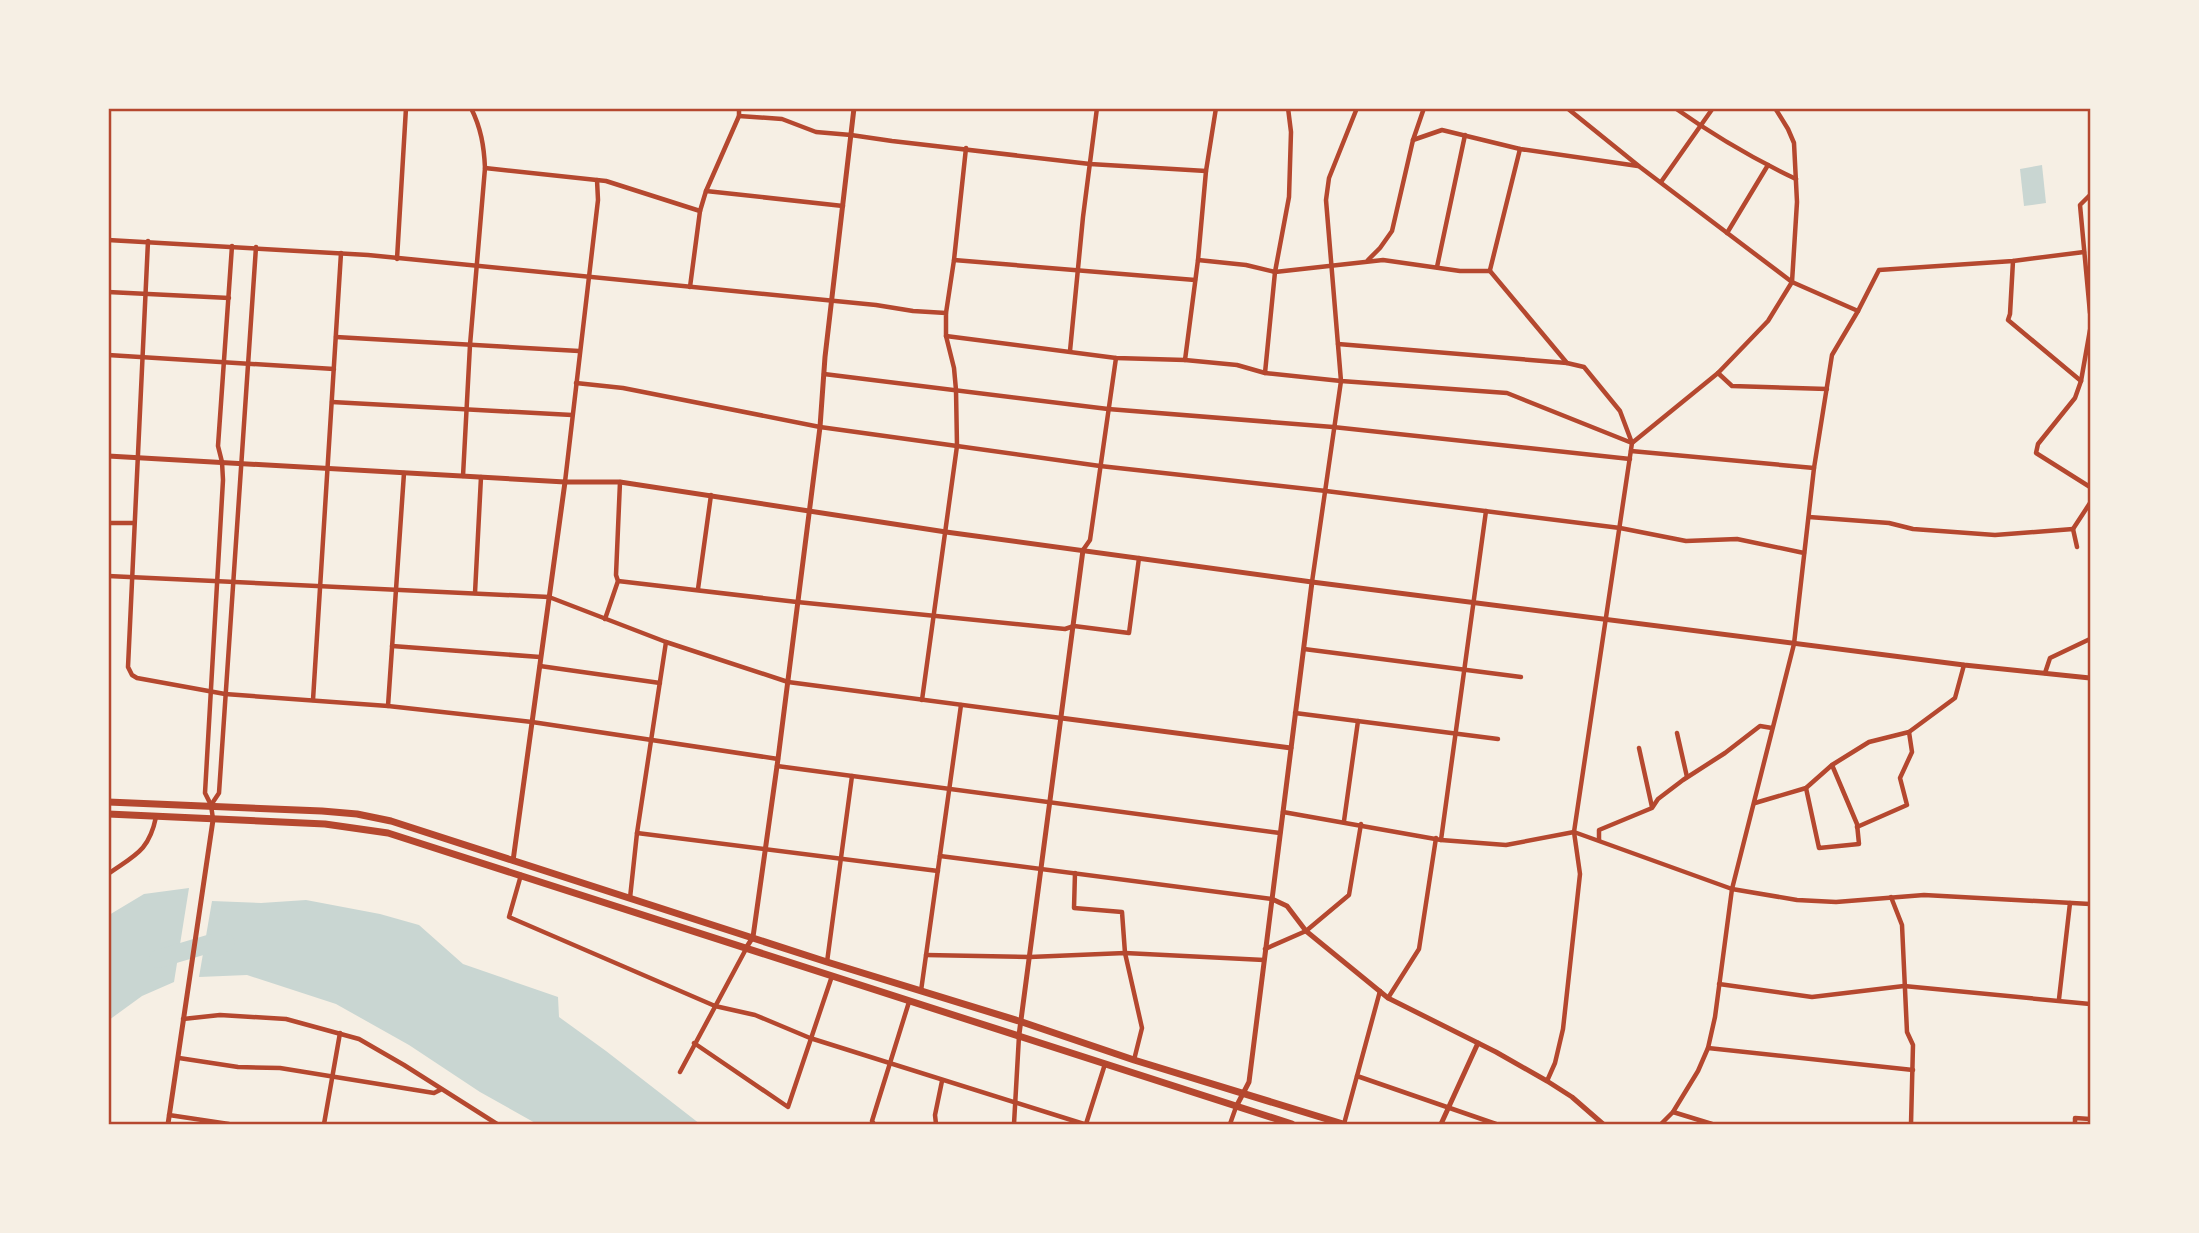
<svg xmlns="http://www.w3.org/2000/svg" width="2199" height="1233" font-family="'PT Sans',sans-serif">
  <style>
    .water { fill: #c9d6d2 }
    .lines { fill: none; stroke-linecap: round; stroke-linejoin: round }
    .river { stroke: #c9d6d2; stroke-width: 18 }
    .minor { stroke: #b5482f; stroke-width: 4.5 }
    .tertiary { stroke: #b5482f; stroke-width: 5 }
    .trunk { stroke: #b5482f; stroke-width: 7 }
    .neatline { fill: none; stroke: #b5482f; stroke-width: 2.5 }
  </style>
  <rect width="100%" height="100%" fill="#f6efe4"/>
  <g class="water">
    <path d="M2042,165L2046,203L2024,206L2020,169Z"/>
    <path d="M189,888L174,982L142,996L109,1020V915L144,894Z"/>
    <path d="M306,900L380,914L419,925L463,964L558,997L559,1017L606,1051L700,1124H537L480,1092L409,1045L336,1004L247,975L199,977L212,901L261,903Z"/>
  </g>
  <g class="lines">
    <path class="river" d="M158,959L212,943H226"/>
    <g class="minor">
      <path d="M1567,108L1640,167L1792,282L1858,311"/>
      <path d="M1675,108C1713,135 1754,159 1796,179"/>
      <path d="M739,116L782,119L816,132L851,135L892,141L1090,164L1206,171"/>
      <path d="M1413,140L1442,130L1520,149L1638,166"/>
      <path d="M485,168L606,181L700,211"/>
      <path d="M1661,182L1713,108"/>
      <path d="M706,191L843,206"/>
      <path d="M2090,195L2080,205L2090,313"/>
      <path d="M1727,233L1768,165"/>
      <path d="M108,240L368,255L876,305L913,311L946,313V336L954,368L956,390L957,446L922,700"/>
      <path d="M148,241L128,667L132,675L137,678L225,694L388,706L532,722L778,759"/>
      <path d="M397,259L406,108"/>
      <path d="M954,260L1195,280"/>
      <path d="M1198,260L1246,265L1275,272L1383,260L1460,271H1490"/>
      <path d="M1368,260L1380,248L1392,231L1413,140L1424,108"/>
      <path d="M2013,261L2010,314L2008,320L2081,381"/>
      <path d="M1437,267L1465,135"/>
      <path d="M1490,270L1520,149"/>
      <path d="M1490,271L1567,363L1584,367L1620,411L1632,443L1574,832L1580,874L1563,1029L1555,1063L1547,1081"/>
      <path d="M690,287L700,211L706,191L739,116V108"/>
      <path d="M108,292L229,298"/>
      <path d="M946,313L954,260L966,148"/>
      <path d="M2090,330L2081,381L2075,398L2038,444L2036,453L2090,487"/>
      <path d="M946,336L1116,358L1185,360L1237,365L1265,373L1341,381L1507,393L1632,443"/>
      <path d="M336,337L579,351"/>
      <path d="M1338,344L1567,363"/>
      <path d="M1070,351L1083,217L1097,108"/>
      <path d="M108,355L334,369"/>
      <path d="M1185,360L1198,260L1206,171L1216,108"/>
      <path d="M1265,373L1275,272L1289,197L1291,132L1288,108"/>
      <path d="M1718,373L1732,386L1827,389"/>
      <path d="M824,374L1108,409L1333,427L1630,459"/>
      <path d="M576,383L623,388L820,427L957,446L1100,466L1326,491L1620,528L1686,541L1737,539L1804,553"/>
      <path d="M332,402L572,415"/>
      <path d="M1632,443L1718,373L1768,321L1792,282L1797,202L1794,143L1788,129L1775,108"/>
      <path d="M1631,451L1814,468"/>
      <path d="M463,476L470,345L485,168C484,146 481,128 471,108"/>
      <path d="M565,482L598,200L597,180"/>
      <path d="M1809,517L1889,523L1913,529L1995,535L2073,529L2077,547"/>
      <path d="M108,523H134"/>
      <path d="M2073,529L2090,503"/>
      <path d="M1083,550L1090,540L1116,358"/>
      <path d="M108,576L549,597L666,642L788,682L1061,718"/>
      <path d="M618,581L797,602L1065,629L1074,626L1129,633L1139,558"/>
      <path d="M1312,582L1341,381L1326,200L1329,178L1357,108"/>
      <path d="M698,589L711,495"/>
      <path d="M475,593L481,477"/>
      <path d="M605,619L618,581L616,575L620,482"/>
      <path d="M392,646L540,657"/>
      <path d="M1304,649L1521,677"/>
      <path d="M540,666L660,683"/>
      <path d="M2045,673L2050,658L2090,639"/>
      <path d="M313,700L341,253"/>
      <path d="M388,706L404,473"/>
      <path d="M1295,713L1498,739"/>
      <path d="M1677,733L1687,777"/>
      <path d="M1639,748L1652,807"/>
      <path d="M777,766L1280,833"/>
      <path d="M1806,788L1819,848L1859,844L1857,824L1832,765"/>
      <path d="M1755,803L1806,788L1832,765L1869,742L1909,732L1955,698L1964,665"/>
      <path d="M211,805L219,793L256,247"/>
      <path d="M1283,812L1441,840L1506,845L1574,832L1732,889L1797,900L1836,902L1924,895L2090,904"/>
      <path d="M213,819L211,805L205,793L223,480L222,462L218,446L232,246"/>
      <path d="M1344,821L1358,721"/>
      <path d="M1857,827L1907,805L1900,778L1912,752L1909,732"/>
      <path d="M637,833L938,871"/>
      <path d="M1441,840L1486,511"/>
      <path d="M1599,840V830L1652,808L1658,799L1683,780L1725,753L1760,726L1772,728"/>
      <path d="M940,856L1272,899"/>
      <path d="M1075,873L1074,908L1122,912L1125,953L1142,1028L1134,1060"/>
      <path d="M108,874C135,855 149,851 156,817"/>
      <path d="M521,875L509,917L715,1006L755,1015L810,1038L1084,1124"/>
      <path d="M1891,897L1902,925L1907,1032L1913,1045L1911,1124"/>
      <path d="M630,898L637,833L666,642"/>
      <path d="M1265,949L1306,931L1349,895L1361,824"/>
      <path d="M926,955L1030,957L1125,953L1264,960"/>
      <path d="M827,962L852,776"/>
      <path d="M1719,984L1812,997L1904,986L2090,1004"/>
      <path d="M921,991L961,705"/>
      <path d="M1388,998L1419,949L1436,838"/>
      <path d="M2059,999L2070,903"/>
      <path d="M183,1019L220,1015L286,1019L359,1039L404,1065L497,1124"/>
      <path d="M694,1043L788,1107L832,976"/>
      <path d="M1708,1048L1913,1070"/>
      <path d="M179,1058L238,1067L280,1068L434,1093L440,1090"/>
      <path d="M680,1072L746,949"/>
      <path d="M1357,1076L1496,1124"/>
      <path d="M1673,1112L1712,1124"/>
      <path d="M169,1115L229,1124"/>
      <path d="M324,1124L340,1033"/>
      <path d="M874,1124L872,1121L909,1002"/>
      <path d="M936,1124L935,1115L942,1081"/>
      <path d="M1014,1124L1019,1036"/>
      <path d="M1086,1124L1105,1064"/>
      <path d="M1230,1124L1236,1107"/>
      <path d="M1344,1124L1380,991"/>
      <path d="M1661,1124L1673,1112L1698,1071L1708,1048L1715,1017L1732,889L1794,644L1814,468L1832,355L1858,311L1879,270L2013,261L2084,252"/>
      <path d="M2075,1124V1118L2090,1119"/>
    </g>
    <g class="tertiary">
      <path d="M108,456L565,482H620L946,532L1312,582L1964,665L2090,678"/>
      <path d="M1061,718L1291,748"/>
      <path d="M513,861L565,482"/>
      <path d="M1272,899L1287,906L1306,931L1388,998L1496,1052L1547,1081L1572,1097L1603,1124"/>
      <path d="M746,948L753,937L778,759L820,427L825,357L854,108"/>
      <path d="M1019,1035L1083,550"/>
      <path d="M1236,1107L1249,1082L1312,582"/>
      <path d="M168,1124L213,820"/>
      <path d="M1441,1124L1478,1043"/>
    </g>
    <g class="trunk">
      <path d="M108,802L322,811L357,814L391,821L827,962L1022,1022L1134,1060L1343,1124"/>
      <path d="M108,814L325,824L388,833L1292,1124"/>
    </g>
  </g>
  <rect width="2199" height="1233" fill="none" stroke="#f6efe4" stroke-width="220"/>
  <rect x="110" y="110" width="1979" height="1013" class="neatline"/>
</svg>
